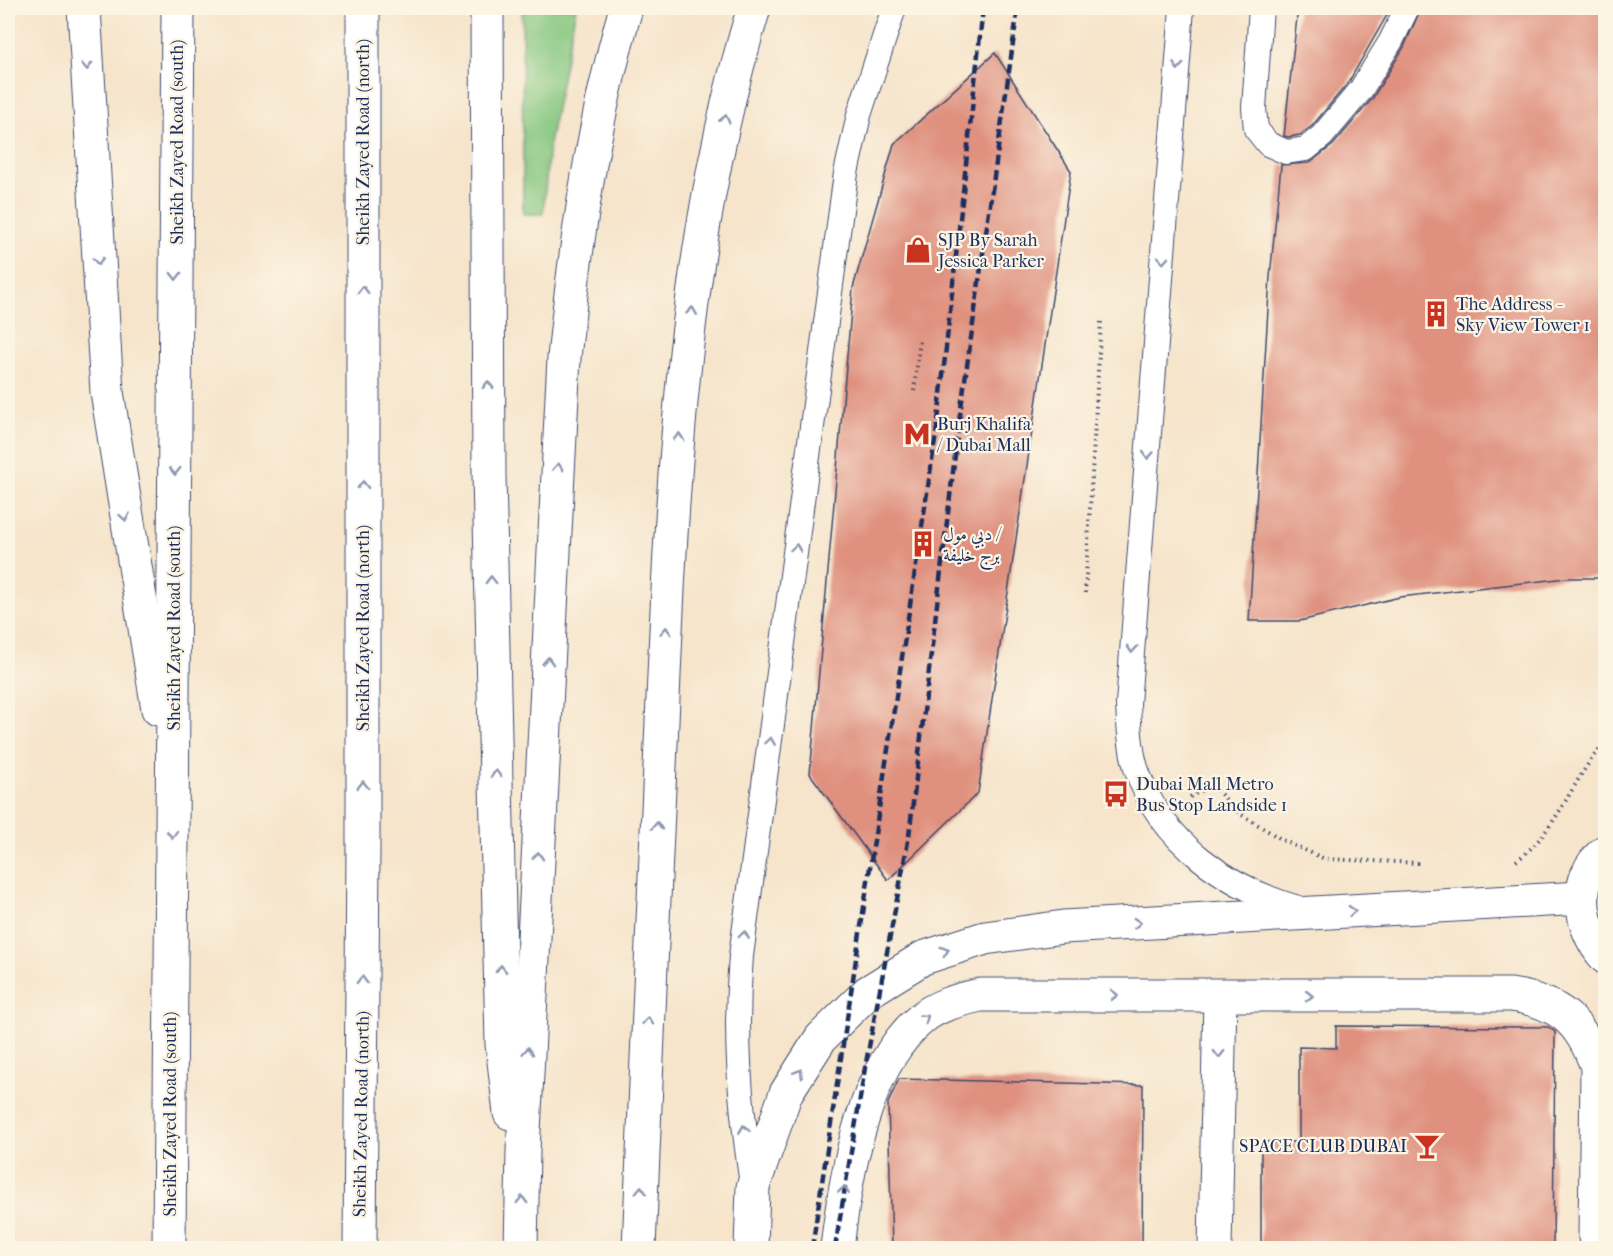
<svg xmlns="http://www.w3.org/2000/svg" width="1613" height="1256" font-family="'IM FELL French Canon',Amiri,serif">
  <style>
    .green { fill: #86c780; stroke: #507b6f; stroke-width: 1.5 }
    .building { fill: #df907e }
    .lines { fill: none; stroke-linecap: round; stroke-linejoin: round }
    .service-casing { stroke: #3c4a6e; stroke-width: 26 }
    .minor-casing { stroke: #3c4a6e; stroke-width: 35 }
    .motorway-casing { stroke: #3c4a6e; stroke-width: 35 }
    .path { stroke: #3c4a6e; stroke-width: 4; stroke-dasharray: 1.5 4.5; stroke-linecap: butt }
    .service { stroke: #fff; stroke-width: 24 }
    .minor { stroke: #fff; stroke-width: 33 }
    .motorway { stroke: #fff; stroke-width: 33 }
    .rail { stroke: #1b2f5e; stroke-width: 4.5; stroke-dasharray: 9 4.5; stroke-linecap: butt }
    .oneway { stroke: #8d97ae }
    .labels { text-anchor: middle; stroke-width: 4.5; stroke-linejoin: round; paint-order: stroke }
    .street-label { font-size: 18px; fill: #1b2f5e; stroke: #fcf5e5 }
    .poi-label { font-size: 18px; fill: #1b2f5e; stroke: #fcf5e5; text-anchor: start }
  </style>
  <rect width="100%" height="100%" fill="#fcf5e5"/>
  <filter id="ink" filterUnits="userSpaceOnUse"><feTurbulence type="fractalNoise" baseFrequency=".0167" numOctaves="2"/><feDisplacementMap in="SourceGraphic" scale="12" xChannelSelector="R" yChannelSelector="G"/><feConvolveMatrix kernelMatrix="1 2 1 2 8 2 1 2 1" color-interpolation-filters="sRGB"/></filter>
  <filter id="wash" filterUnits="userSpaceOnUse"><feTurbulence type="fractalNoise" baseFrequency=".008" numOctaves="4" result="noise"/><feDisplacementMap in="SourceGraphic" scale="24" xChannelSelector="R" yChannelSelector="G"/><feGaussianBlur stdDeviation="1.35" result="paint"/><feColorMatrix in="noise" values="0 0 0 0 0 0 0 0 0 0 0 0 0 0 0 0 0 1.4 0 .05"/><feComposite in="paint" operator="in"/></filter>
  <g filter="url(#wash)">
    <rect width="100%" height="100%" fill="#f6e4cb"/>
    <path class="green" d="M522,8H576L549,144L543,214H523Z"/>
    <g id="blocks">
      <g class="building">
        <path d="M1298,8H1391L1348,83L1312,126L1300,135L1288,137L1284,136Z"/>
        <path d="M1421,8H1605V578H1567L1400,597L1300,621H1249L1270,277L1281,165L1309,163L1333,145L1372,99L1404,47Z"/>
        <path d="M995,53L1071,171L978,793L888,880L810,774L853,288L894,144Z"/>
        <path d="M1336,1026L1548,1027L1555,1032L1553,1248H1261V1142H1299V1047L1336,1048Z"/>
        <path d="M899,1079L1143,1085L1142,1248H892L888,1103Z"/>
      </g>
    </g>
  </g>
  <g filter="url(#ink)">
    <use href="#blocks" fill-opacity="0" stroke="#3c4a6e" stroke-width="1.5"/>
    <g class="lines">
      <g class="service-casing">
        <g id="service">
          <path d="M1182,8L1128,704C1129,725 1130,747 1136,768C1160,842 1229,889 1302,909"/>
          <path d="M1261,8L1254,108L1256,129L1268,144L1286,152L1306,149L1322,136L1360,91L1391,41L1407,8"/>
          <path d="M752,1184C740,1104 734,1037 741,956L846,173L859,115L894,8"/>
        </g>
      </g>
      <g class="minor-casing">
        <g id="minor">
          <path d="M1606,851C1570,878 1580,930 1606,958"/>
          <path d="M751,1248L753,1187L786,1093L821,1038L868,992L923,958L985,938L1063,927L1582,898"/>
          <path d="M837,1248C845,1178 863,1067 921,1019C937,1005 959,1000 980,995H1511C1559,1002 1581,1021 1597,1067L1595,1237L1597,1248"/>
          <path d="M1215,1248L1220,996"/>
        </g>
      </g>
      <g class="motorway-casing">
        <g id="motorway">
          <path d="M84,8L107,392L158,709"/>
          <path d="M487,8L489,474L502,1044L510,1113"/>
          <path d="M169,1248L178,8"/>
          <path d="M360,1248L363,849V8"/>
          <path d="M521,1248L523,1151L564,358C576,239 593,122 626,8"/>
          <path d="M639,1248C646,1073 654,897 662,722C672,483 683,237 754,8"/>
        </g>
      </g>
      <g class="path">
        <path d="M914,391L920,340"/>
        <path d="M1085,593L1101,321"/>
        <path d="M1190,797L1208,787L1215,788L1239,813L1284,841L1325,859L1421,863"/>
        <path d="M1516,861C1558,831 1572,778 1606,741"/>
      </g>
      <use href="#service" class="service"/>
      <use href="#minor" class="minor"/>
      <use href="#motorway" class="motorway"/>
      <g class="rail">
        <path d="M812,1248L938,421L983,8"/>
        <path d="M835,1248L865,1068L909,836L959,422L1018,8"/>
      </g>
    </g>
    <defs><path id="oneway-chevron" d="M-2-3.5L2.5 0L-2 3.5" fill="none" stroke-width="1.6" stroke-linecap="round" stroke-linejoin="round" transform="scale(1.5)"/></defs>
    <g class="oneway">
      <use href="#oneway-chevron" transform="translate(87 66) rotate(87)"/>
      <use href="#oneway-chevron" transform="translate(1178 66) rotate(94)"/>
      <use href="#oneway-chevron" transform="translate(725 119) rotate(-77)"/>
      <use href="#oneway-chevron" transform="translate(1163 260) rotate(94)"/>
      <use href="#oneway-chevron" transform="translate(98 261) rotate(87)"/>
      <use href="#oneway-chevron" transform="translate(176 276) rotate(90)"/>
      <use href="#oneway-chevron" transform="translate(363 290) rotate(-90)"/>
      <use href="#oneway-chevron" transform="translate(692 311) rotate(-83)"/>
      <use href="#oneway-chevron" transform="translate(488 385) rotate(-90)"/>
      <use href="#oneway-chevron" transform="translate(679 437) rotate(-85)"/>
      <use href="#oneway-chevron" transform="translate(1148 455) rotate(94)"/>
      <use href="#oneway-chevron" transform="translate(558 467) rotate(-87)"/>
      <use href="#oneway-chevron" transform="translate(175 471) rotate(90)"/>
      <use href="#oneway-chevron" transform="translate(363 485) rotate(-90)"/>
      <use href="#oneway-chevron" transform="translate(125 517) rotate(80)"/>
      <use href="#oneway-chevron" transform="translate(796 548) rotate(-82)"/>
      <use href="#oneway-chevron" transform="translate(491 580) rotate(-91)"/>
      <use href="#oneway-chevron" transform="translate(666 631) rotate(-88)"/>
      <use href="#oneway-chevron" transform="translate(1132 649) rotate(94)"/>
      <use href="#oneway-chevron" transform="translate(548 661) rotate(-87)"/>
      <use href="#oneway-chevron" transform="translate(770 741) rotate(-82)"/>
      <use href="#oneway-chevron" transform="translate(496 774) rotate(-91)"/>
      <use href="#oneway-chevron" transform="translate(363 785) rotate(-90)"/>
      <use href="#oneway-chevron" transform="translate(657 826) rotate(-87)"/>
      <use href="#oneway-chevron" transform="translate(172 834) rotate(90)"/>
      <use href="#oneway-chevron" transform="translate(538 856) rotate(-87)"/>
      <use href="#oneway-chevron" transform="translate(1352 911) rotate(-3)"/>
      <use href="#oneway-chevron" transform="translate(1137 923) rotate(-3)"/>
      <use href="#oneway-chevron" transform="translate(744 935) rotate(-82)"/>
      <use href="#oneway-chevron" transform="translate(945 951) rotate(-18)"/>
      <use href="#oneway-chevron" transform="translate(501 969) rotate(-91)"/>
      <use href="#oneway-chevron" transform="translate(362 980) rotate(-89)"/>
      <use href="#oneway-chevron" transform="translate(1114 995)"/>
      <use href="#oneway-chevron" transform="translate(1309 996)"/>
      <use href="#oneway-chevron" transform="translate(925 1018) rotate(-35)"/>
      <use href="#oneway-chevron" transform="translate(648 1021) rotate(-87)"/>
      <use href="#oneway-chevron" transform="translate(528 1051) rotate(-87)"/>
      <use href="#oneway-chevron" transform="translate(1219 1054) rotate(91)"/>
      <use href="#oneway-chevron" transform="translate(799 1073) rotate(-58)"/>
      <use href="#oneway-chevron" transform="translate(744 1129) rotate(-98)"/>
      <use href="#oneway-chevron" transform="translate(641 1190) rotate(-88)"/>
      <use href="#oneway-chevron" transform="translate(844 1190) rotate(-81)"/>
      <use href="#oneway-chevron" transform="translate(522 1200) rotate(-89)"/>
    </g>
  </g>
  <defs>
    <g id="shop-bare" transform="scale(2.07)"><path d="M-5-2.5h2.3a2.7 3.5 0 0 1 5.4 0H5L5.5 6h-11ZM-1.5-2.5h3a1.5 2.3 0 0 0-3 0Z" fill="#c8321e" stroke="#fcf5e5" stroke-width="2.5" paint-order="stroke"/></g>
    <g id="building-bare" transform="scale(2.07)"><path d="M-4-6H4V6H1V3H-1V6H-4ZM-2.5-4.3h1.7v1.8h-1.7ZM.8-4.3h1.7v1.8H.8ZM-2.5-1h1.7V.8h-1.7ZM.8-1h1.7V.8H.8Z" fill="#c8321e" stroke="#fcf5e5" stroke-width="2.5" paint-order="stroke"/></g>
    <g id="metro-bare" transform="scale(2.07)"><path d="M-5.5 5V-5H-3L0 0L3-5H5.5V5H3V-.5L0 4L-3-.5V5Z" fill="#c8321e" stroke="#fcf5e5" stroke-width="2.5" paint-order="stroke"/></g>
    <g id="bus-bare" transform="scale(2.07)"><path d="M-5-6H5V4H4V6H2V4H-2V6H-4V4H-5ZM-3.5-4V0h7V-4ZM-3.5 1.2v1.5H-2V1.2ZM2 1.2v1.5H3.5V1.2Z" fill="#c8321e" stroke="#fcf5e5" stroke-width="2.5" paint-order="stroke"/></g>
    <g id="bar-bare" transform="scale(2.07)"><path d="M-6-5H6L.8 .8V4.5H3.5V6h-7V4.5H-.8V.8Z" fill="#c8321e" stroke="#fcf5e5" stroke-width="2.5" paint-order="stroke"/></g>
  </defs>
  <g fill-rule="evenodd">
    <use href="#shop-bare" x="918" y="250"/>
    <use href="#building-bare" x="1436" y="314"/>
    <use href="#metro-bare" x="917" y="434"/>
    <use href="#building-bare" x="923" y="544"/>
    <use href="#bus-bare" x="1116" y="794"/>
    <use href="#bar-bare" x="1427" y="1146"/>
  </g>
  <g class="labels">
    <g class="street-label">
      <text transform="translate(177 142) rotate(-90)" y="6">Sheikh Zayed Road (south)</text>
      <text transform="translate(363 142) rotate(-90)" y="6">Sheikh Zayed Road (north)</text>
      <text transform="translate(174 628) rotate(-90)" y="6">Sheikh Zayed Road (south)</text>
      <text transform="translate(363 628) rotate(-90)" y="6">Sheikh Zayed Road (north)</text>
      <text transform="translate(170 1114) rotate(-90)" y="6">Sheikh Zayed Road (south)</text>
      <text transform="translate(361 1114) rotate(-89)" y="6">Sheikh Zayed Road (north)</text>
    </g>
    <g class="poi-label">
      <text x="938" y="246">SJP By Sarah<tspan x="938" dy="21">Jessica Parker</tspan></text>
      <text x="1456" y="310">The Address -<tspan x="1456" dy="21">Sky View Tower 1</tspan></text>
      <text x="937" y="430">Burj Khalifa<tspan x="937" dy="21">/ Dubai Mall</tspan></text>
      <text x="943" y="540">دبي مول /<tspan x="943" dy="21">برج خليفة</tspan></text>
      <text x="1136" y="790">Dubai Mall Metro<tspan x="1136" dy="21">Bus Stop Landside 1</tspan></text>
      <text x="1407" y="1152" text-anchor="end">SPACE CLUB DUBAI</text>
    </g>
  </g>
  <rect width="1613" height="1256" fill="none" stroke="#fcf5e5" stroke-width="30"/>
</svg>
